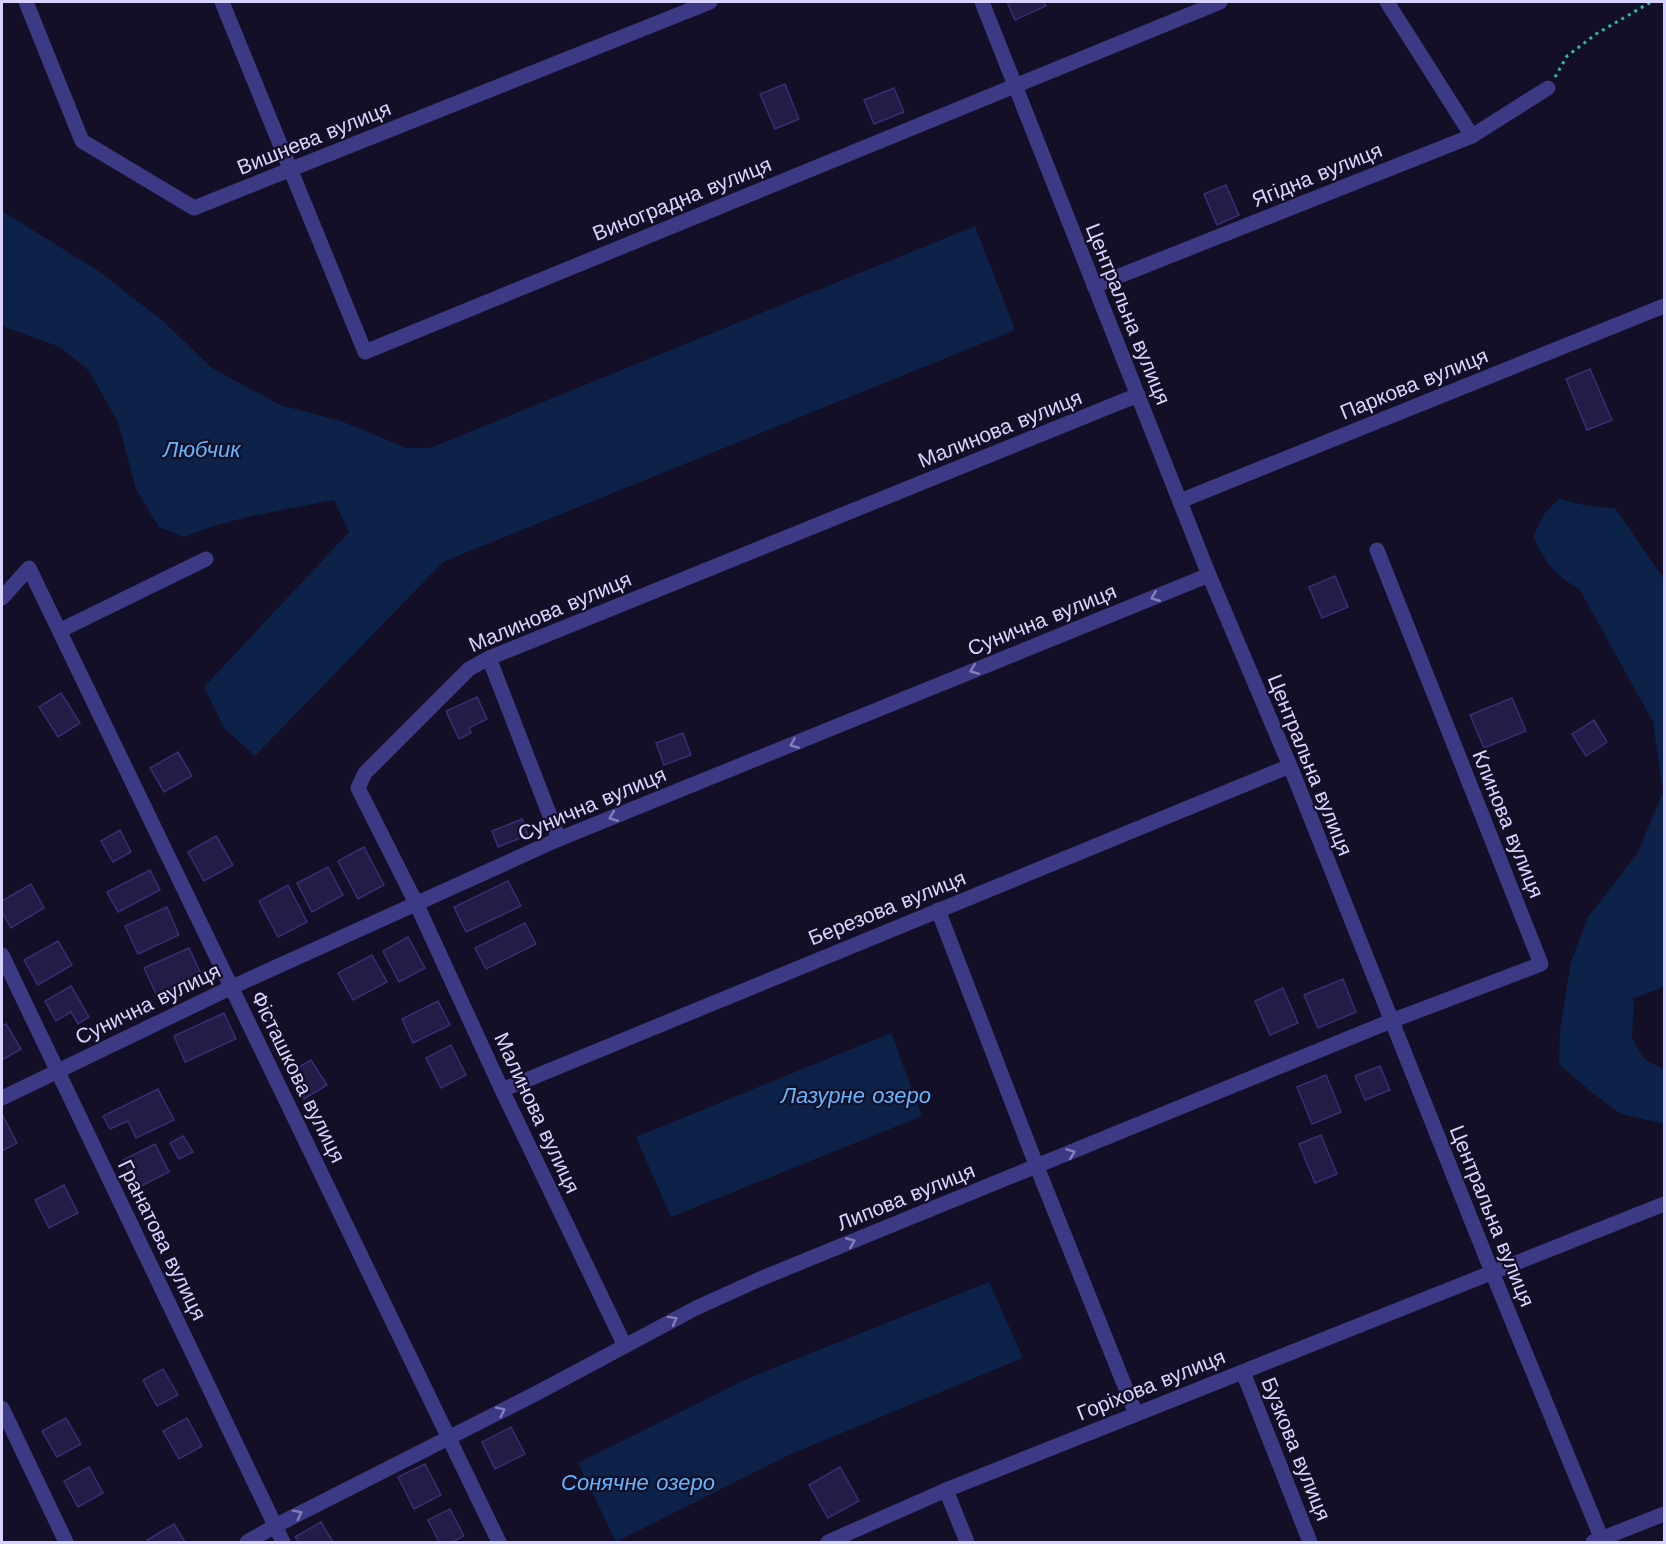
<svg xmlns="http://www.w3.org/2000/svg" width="1666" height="1544" font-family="'Work Sans',sans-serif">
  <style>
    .water { fill: #0c2248 }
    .building { fill: #241b47; stroke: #3b2d73; stroke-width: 1.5 }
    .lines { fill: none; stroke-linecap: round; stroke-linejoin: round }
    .path { stroke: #2fb8b0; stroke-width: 3; stroke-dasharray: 3 4.5; stroke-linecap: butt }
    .street { stroke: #3d3a85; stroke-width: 15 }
    .oneway { stroke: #837fbc }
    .labels { text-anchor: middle; stroke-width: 4.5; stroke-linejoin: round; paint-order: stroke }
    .street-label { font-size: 21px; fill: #d9d4ff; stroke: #130f26 }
    .water-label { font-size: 22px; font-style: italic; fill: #62b6ff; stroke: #130f26 }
  </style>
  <rect width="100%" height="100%" fill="#130f26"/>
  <g class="water">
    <path d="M2,211L97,270L163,321L212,368L280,405L341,421L407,448H430L975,226L1015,330L443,562L255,756L224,728L204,687L349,532L334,500C284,510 232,517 184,537L159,527L136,489L118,422L89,371L60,347L2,326Z"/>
    <path d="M1559,499L1588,506L1615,508L1664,579V987L1634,998L1632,1038L1644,1059L1664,1069V1124L1621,1114L1590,1091L1559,1064L1560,1031L1571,962L1588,917L1637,854L1663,792L1653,722L1580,590C1552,572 1547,565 1533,536L1545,513Z"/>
    <path d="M891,1033L922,1116L671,1217L636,1137Z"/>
    <path d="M989,1282L1023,1358L791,1454L616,1542L578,1463L751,1377Z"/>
  </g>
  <g class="building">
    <path d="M1007,2H1044L1046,6L1015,20Z"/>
    <path d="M785,84L799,119L775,129L760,94Z"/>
    <path d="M894,88L904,112L874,124L864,100Z"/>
    <path d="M1226,185L1239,215L1217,225L1204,194Z"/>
    <path d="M1590,369L1612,420L1587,430L1566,379Z"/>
    <path d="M1335,576L1348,607L1322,618L1309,587Z"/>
    <path d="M61,693L80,723L58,737L39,707Z"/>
    <path d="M477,697L487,719L469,728L471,733L459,739L446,711Z"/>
    <path d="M1512,698L1526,731L1484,748L1470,715Z"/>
    <path d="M1594,720L1607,742L1586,756L1572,734Z"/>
    <path d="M683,733L691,755L664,765L656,743Z"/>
    <path d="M178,752L192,776L164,792L150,768Z"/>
    <path d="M522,819L528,835L498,847L492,831Z"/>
    <path d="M120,830L131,852L113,862L101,841Z"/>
    <path d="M216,836L233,865L204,881L188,852Z"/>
    <path d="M364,847L384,885L358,899L338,861Z"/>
    <path d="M328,867L343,895L312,912L297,883Z"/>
    <path d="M150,870L160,890L118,912L107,892Z"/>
    <path d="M508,881L521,906L466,932L454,907Z"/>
    <path d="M31,884L44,908L11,928L2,912V901Z"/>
    <path d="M288,885L307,922L278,937L259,901Z"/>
    <path d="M167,907L179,935L138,954L125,926Z"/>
    <path d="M525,923L536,944L486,969L475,948Z"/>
    <path d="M408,937L425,968L399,982L383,951Z"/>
    <path d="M58,941L72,965L38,985L24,960Z"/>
    <path d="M189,948L202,976L157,996L144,968Z"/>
    <path d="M372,955L387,982L353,1000L338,973Z"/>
    <path d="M1343,979L1356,1012L1318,1028L1304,995Z"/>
    <path d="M71,986L89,1017L78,1024L71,1012L56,1021L45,1001Z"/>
    <path d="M1283,988L1298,1023L1270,1035L1255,1001Z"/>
    <path d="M438,1001L450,1025L413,1043L402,1019Z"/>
    <path d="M224,1013L236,1039L185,1062L174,1036Z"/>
    <path d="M6,1024L21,1049L2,1060V1026Z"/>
    <path d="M451,1045L466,1075L441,1088L426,1058Z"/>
    <path d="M311,1060L327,1085L304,1099L289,1073Z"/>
    <path d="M1380,1066L1390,1090L1365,1100L1355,1076Z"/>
    <path d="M1326,1075L1341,1112L1312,1124L1297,1087Z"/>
    <path d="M158,1089L174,1120L136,1138L128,1121L110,1129L103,1116Z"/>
    <path d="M3,1116L17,1143L2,1151V1117Z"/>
    <path d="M1321,1135L1337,1174L1315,1183L1299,1144Z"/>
    <path d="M183,1136L193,1152L179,1159L170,1143Z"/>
    <path d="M155,1144L169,1172L137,1188L123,1160Z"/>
    <path d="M64,1185L78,1213L49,1228L35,1200Z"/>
    <path d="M163,1369L178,1395L157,1406L143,1380Z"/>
    <path d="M66,1418L81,1444L57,1457L42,1431Z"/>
    <path d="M187,1418L202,1446L179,1459L163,1431Z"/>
    <path d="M511,1427L525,1454L495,1469L482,1442Z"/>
    <path d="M425,1464L441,1495L414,1509L398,1477Z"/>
    <path d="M89,1467L103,1493L78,1507L64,1481Z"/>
    <path d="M840,1467L859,1501L828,1518L809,1485Z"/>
    <path d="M450,1509L464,1536L452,1542H439L428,1520Z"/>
    <path d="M321,1522L333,1542H299L295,1537Z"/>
    <path d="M174,1524L185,1542H148L147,1540Z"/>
  </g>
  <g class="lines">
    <path class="path" d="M1555,77L1567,56L1596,34L1651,2"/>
    <g class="street">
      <path d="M26,2L82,141L194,208L710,2"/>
      <path d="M222,2L365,352L1220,2"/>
      <path d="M982,2L1209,575L1290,766L1492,1272L1603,1542"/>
      <path d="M1387,2L1472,136"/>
      <path d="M1094,286L1472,136L1548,88"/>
      <path d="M1180,501L1664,306"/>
      <path d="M2,598L29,568L499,1542"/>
      <path d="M61,630L206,559"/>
      <path d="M489,658L559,839"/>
      <path d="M938,910L1037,1167L1136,1414"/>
      <path d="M2,955L283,1542"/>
      <path d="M502,1090L1290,766"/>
      <path d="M2,1098L232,987L559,839L1209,575"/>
      <path d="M625,1346L502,1090L416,903L358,788L365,773L469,669L489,658L1138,395"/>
      <path d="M1243,1372L1310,1542"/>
      <path d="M2,1408L66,1542"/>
      <path d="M946,1490L967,1542"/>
      <path d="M247,1542L275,1526L537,1393L696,1308L760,1279L1391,1021L1541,964L1377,550"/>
      <path d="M828,1542L946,1490L1664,1204"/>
      <path d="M1593,1542L1664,1514"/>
    </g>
  </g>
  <defs><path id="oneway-chevron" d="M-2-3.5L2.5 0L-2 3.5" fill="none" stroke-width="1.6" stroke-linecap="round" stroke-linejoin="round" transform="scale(1.5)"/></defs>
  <g class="oneway">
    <use href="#oneway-chevron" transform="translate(1155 597) rotate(158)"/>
    <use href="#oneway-chevron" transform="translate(974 670) rotate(158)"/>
    <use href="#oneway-chevron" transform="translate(794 744) rotate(158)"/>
    <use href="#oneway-chevron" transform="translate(613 817) rotate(158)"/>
    <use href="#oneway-chevron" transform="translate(1071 1153) rotate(-22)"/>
    <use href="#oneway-chevron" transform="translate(851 1242) rotate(-22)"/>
    <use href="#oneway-chevron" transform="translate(673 1320) rotate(-29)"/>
    <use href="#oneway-chevron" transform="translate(501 1411) rotate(-26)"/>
    <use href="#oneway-chevron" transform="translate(298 1514) rotate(-27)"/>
  </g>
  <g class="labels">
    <g class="street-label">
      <text transform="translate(314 138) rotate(-22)" y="7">Вишнева вулиця</text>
      <text transform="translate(1317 175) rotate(-22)" y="7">Ягідна вулиця</text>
      <text transform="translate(682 199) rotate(-22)" y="7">Виноградна вулиця</text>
      <text transform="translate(1128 314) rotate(68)" y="7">Центральна вулиця</text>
      <text transform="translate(1414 384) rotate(-22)" y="7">Паркова вулиця</text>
      <text transform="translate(1000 429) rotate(-22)" y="7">Малинова вулиця</text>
      <text transform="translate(550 612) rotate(-23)" y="7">Малинова вулиця</text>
      <text transform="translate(1042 620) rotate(-22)" y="7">Сунична вулиця</text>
      <text transform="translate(1310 765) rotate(68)" y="7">Центральна вулиця</text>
      <text transform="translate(592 804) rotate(-23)" y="7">Сунична вулиця</text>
      <text transform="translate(1508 824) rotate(68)" y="7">Клинова вулиця</text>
      <text transform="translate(887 908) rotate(-22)" y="7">Березова вулиця</text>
      <text transform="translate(148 1004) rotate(-26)" y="7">Сунична вулиця</text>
      <text transform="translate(298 1077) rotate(64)" y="7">Фісташкова вулиця</text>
      <text transform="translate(537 1113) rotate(65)" y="7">Малинова вулиця</text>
      <text transform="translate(906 1197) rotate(-22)" y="7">Липова вулиця</text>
      <text transform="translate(1492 1216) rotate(68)" y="7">Центральна вулиця</text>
      <text transform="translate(162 1240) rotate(64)" y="7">Гранатова вулиця</text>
      <text transform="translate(1151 1385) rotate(-22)" y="7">Горіхова вулиця</text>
      <text transform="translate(1296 1449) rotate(68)" y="7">Бузкова вулиця</text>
    </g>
    <g class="water-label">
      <text x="202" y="457">Любчик</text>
      <text x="856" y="1103">Лазурне озеро</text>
      <text x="638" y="1490">Сонячне озеро</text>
    </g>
  </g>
  <rect width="1666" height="1544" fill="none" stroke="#d9d4ff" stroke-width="6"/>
</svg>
